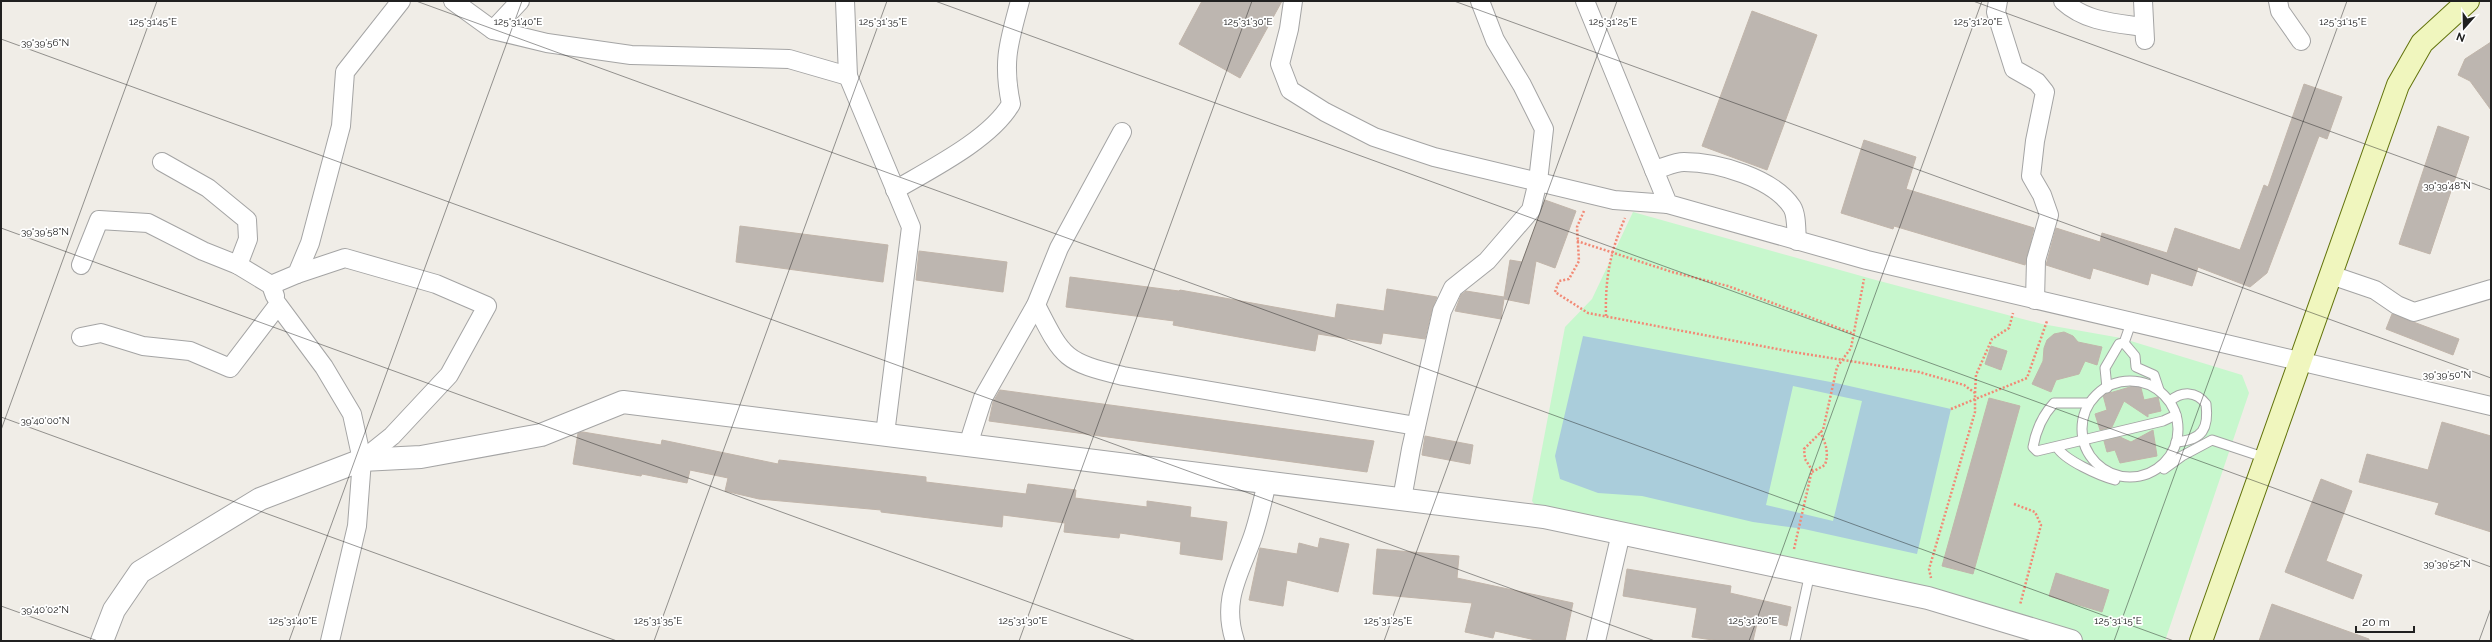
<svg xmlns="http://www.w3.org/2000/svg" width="2492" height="642" font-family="Raleway,sans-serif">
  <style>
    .park { fill: #c7f7cd }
    .water { fill: #aacddb; fill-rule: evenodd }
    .building { fill: #bdb6b0; stroke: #c1b5aa }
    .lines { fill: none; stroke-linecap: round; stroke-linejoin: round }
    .service-casing { stroke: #a4a4a4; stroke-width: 11 }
    .minor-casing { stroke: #a4a4a4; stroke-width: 20 }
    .tertiary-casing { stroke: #a4a4a4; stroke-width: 24 }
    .secondary-casing { stroke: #62730b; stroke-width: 24 }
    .path { stroke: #f28975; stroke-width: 2.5; stroke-dasharray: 2 2; stroke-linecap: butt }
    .service { stroke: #fff; stroke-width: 9 }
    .minor { stroke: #fff; stroke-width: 18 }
    .tertiary { stroke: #fff; stroke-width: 22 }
    .secondary { stroke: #f0f6be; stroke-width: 22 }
    .ticks { fill: none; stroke: #202020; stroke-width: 1; stroke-opacity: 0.45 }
    .ticks-label { font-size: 10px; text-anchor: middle; fill: #202020; stroke: #fff; stroke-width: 3.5; stroke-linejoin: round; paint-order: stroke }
  </style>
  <rect width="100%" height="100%" fill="#f0ede7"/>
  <path class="park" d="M1633,212L1872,279L2042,324L2121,338L2242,375L2249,393L2165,641H2071L1544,517L1532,501L1565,327L1592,299Z"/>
  <path class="water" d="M1583,336L1836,383L1951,409L1917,554L1804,529L1753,522L1642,496L1598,493L1560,479L1555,456ZM1793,386L1862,401L1833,521L1766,505Z"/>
  <g class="building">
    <path d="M1202,1H1282L1240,78L1179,44Z"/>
    <path d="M1752,11L1817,35L1767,170L1702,146Z"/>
    <path d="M2491,42V110L2470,81L2458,75L2465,59Z"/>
    <path d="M2304,84L2342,97L2327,139L2319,136L2267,273L2250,287L2198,267L2192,286L2151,273L2148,285L2093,268L2090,279L2046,265L2056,228L2100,242L2102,233L2167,253L2175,228L2240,250L2264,185L2268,187Z"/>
    <path d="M2438,126L2469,137L2430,254L2399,244Z"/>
    <path d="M1864,140L1916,157L1906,189L2034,228L2025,265L1894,226L1893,229L1841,213Z"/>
    <path d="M1545,200L1576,211L1555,268L1536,261L1529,304L1504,299L1501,319L1455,311L1461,295L1466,291L1504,297L1510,260L1522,262Z"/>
    <path d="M740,226L888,245L883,282L736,262Z"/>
    <path d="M919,251L1007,262L1003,292L916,280Z"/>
    <path d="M1070,277L1179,291L1180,290L1335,318L1337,304L1384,311L1387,289L1437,297L1432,309L1425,339L1383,333L1381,344L1318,334L1315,351L1173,325L1174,321L1066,307Z"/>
    <path d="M2392,314L2459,339L2453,355L2386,329Z"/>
    <path d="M2064,332L2073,336L2078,342L2102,347L2097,365L2085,361L2079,374L2056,380L2051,392L2032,384L2043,361L2044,348L2047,340L2054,334Z"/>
    <path d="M1991,346L2007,351L2001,370L1985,364Z"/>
    <path d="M2140,384L2144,400L2158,397L2161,411L2148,414V417L2124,401L2112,427L2100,430L2095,414L2107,410L2103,395Z"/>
    <path d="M1000,390L1374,441L1367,472L989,421L993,402Z"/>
    <path d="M1989,398L2020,406L1973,574L1942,566Z"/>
    <path d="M2442,422L2491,436V532L2435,514L2439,503L2359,482L2367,454L2428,470Z"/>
    <path d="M2153,430L2157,456L2120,463L2115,450L2107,452L2104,441L2120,437L2131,442Z"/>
    <path d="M583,432L661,445L662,440L778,464L779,460L926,477V482L1026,494L1028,484L1076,490L1075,498L1147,507V501L1191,507L1190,517L1227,522L1222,560L1180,554L1181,542L1120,533L1119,538L1064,532L1065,523L1003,515L1002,527L881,512V510L759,499L725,491L728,478L690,470L687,483L642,474L641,476L573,464L578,433Z"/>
    <path d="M1425,436L1473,445L1470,464L1422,455Z"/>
    <path d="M2321,479L2352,491L2326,561L2362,575L2353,599L2285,572Z"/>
    <path d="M1320,538L1349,544L1338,592L1287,580L1283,606L1249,600L1260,548L1297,554L1299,543L1318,548Z"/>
    <path d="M1377,549L1459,556L1457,578L1573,603L1565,641H1540L1495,631L1493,638L1465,632L1472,603L1373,594Z"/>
    <path d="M1627,569L1731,586L1730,593L1791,607L1787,626L1758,619L1753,641H1720L1692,637L1697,608L1623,596Z"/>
    <path d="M2056,573L2109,590L2102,612L2049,596Z"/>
    <path d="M2272,604L2369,639V641H2259Z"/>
  </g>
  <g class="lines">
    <g class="service-casing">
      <g id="service">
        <path d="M2124,343L2131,323"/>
        <circle cx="2130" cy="429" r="48"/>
        <path d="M2107,388L2105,368L2119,344L2124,343L2135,356L2136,367L2154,375L2159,390"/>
        <path d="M2170,401C2182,391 2196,391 2206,404C2209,428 2203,440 2176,442"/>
        <path d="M2089,403H2054C2042,416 2036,430 2033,447L2037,451L2163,421L2176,415"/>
        <path d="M2057,447C2064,460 2100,476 2115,480"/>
        <path d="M2164,469L2182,456L2212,440L2266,458"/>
        <path d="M1795,641L1810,573"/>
      </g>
    </g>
    <g class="minor-casing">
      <g id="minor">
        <path d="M453,1L493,30L547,43L631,55L789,59L848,76"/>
        <path d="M845,1L848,76L911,227L885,434"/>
        <path d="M1293,1L1289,29L1280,64L1290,90L1325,112L1374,137L1434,157L1614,200L1668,204"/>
        <path d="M1585,1L1668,204L1867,260L2491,406"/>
        <path d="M1998,1L1996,12L2014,69L2037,82L2045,92L2035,141L2031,176L2042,195L2049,215L2036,260L2035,300"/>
        <path d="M2063,1C2086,22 2115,23 2144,27"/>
        <path d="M2143,1L2145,40"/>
        <path d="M2278,1L2280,11L2301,41"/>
        <path d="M493,30L520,1"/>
        <path d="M162,162L208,188L247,220L248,239L238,265"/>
        <path d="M1654,170C1663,168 1674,162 1684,162C1717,162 1773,178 1792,207C1797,215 1796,231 1797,241"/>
        <path d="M895,190C931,169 991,139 1011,104C1002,61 1009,42 1020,1"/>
        <path d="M81,265L99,220L148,223L203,251L238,265L271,285L275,296"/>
        <path d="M297,274L345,258L436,284L487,306L449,375L392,436L362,460"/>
        <path d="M2331,275L2375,290L2397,305L2414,312L2491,289"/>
        <path d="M271,285L297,274L310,243L341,126L345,72L401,1"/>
        <path d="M1036,305C1063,358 1064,362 1123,376L1416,426"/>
        <path d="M81,337L101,333L143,346L190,351L230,368L278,305L324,367L352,414L362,460L357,526L330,641"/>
        <path d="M968,445L983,398L1036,305L1059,248L1122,132"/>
        <path d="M1402,499L1411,449L1442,311L1453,288L1487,261L1531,210L1538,181L1544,129L1522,85L1495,40L1480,1"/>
        <path d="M1235,641C1221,599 1240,574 1253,536C1259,518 1263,500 1267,482"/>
        <path d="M1596,641L1621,533"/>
      </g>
    </g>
    <g class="tertiary-casing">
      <path id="tertiary" d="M102,641L114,610L140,572L260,499L362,460L421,457L541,435L623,402L1544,517L1928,598L2071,641"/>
    </g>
    <g class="secondary-casing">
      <path id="secondary" d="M2201,641L2398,85L2422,43L2468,1"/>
    </g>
    <g class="path">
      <path d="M1584,211L1577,227L1579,261L1569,279L1559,281L1555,292L1588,313L1793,352L1919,372L1964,385L1975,393V412L1929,569L1931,578"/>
      <path d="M1577,241L1672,272L1728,286L1854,334"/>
      <path d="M1606,316C1605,279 1610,252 1625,218"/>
      <path d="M1975,393L1976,375L1992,339L2009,328L2013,313"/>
      <path d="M1951,409L2027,378L2047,321"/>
      <path d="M1812,472L1825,465C1829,452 1826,444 1820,432"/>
      <path d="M2014,504L2035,512L2041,525L2020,605"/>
      <path d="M1794,549L1812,470L1805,459L1804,449L1823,430L1837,367L1851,348L1864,279"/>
    </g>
    <use href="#service" class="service"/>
    <use href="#minor" class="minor"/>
    <use href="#tertiary" class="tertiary"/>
    <use href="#secondary" class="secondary"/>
  </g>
  <path class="ticks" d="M416,1L2174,641M935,1L2491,567M1454,1L2491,378M1973,1L2491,190M1,39L1655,641M1,228L1136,641M1,417L617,641M1,430L157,1M1,606L98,641M289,641L522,1M654,641L887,1M1019,641L1252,1M1384,641L1617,1M1749,641L1982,1M2114,641L2347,1M2479,641L2491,608"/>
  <g class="ticks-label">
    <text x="153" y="25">125°31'45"E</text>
    <text x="518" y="25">125°31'40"E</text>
    <text x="883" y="25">125°31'35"E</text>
    <text x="1248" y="25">125°31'30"E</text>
    <text x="1613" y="25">125°31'25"E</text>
    <text x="1978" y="25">125°31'20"E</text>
    <text x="2343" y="25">125°31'15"E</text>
    <text x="45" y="46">39°39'56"N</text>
    <text x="2447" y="189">39°39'48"N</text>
    <text x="45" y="235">39°39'58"N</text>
    <text x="2447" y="378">39°39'50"N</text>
    <text x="45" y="424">39°40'00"N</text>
    <text x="2447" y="567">39°39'52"N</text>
    <text x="45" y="613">39°40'02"N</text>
    <text x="293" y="624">125°31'40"E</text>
    <text x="658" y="624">125°31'35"E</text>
    <text x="1023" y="624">125°31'30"E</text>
    <text x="1388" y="624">125°31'25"E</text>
    <text x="1753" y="624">125°31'20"E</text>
    <text x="2118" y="624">125°31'15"E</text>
  </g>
  <rect width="2492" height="642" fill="none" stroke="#202020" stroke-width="4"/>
  <g transform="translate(2464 28) rotate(200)" stroke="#ffffff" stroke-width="3" paint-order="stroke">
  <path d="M0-3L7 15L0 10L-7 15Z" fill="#202020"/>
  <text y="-6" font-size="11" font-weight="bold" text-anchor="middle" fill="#202020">N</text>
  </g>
  <path d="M2356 626v6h58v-6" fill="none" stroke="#202020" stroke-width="2"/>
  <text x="2362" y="626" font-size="12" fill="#202020" stroke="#ffffff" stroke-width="3" paint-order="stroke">20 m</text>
</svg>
